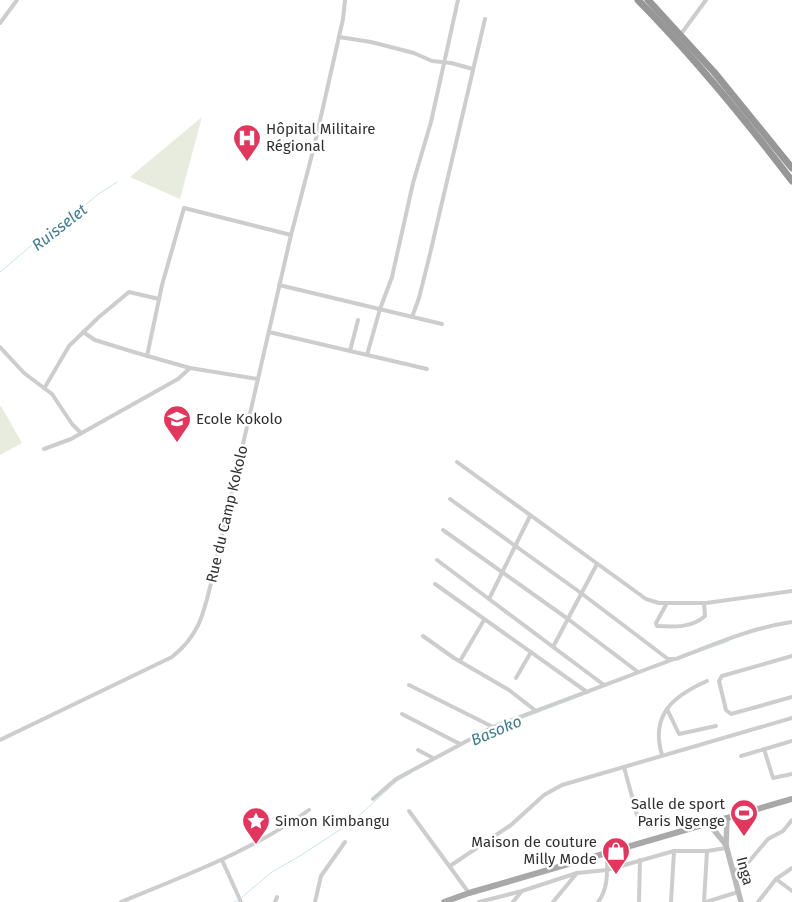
<svg xmlns="http://www.w3.org/2000/svg" width="792" height="902" font-family="'Fira Sans',sans-serif">
  <style>
    .grass { fill: #e8ecde }
    .lines { fill: none; stroke-linecap: round; stroke-linejoin: round }
    .stream { stroke: #cbe4eb; stroke-width: 1 }
    .street { stroke: #cdcdcd; stroke-width: 4 }
    .secondary { stroke: #bababa; stroke-width: 5.5 }
    .primary { stroke: #a8a8a8; stroke-width: 6 }
    .highway { stroke: #979797; stroke-width: 7 }
    .labels { text-anchor: middle; stroke-width: 5; stroke-linejoin: round; paint-order: stroke }
    .poi-label { font-size: 15px; fill: #303030; stroke: #fff; text-anchor: start }
    .street-label { font-size: 15px; fill: #303030; stroke: #fff }
    .water-label { font-size: 16px; font-style: italic; fill: #3f7d90; stroke: #fff }
  </style>
  <rect width="100%" height="100%" fill="#fff"/>
  <g class="grass">
    <path d="M202,117L180,199L130,177Z"/>
    <path d="M1,406L22,443L0,455V407Z"/>
  </g>
  <g class="lines">
    <g class="stream">
      <path d="M0,272L32,245L76,213L97,195L117,182"/>
      <path d="M648,670L729,641"/>
      <path d="M489,731L630,677"/>
      <path d="M242,897L272,872L298,857L352,822L397,781L411,773"/>
      <path d="M234,902L238,900"/>
    </g>
    <g class="street">
      <path d="M0,23L17,0"/>
      <path d="M681,34L706,0"/>
      <path d="M339,37L371,42L414,53L432,61L451,63L473,69"/>
      <path d="M279,285L442,324"/>
      <path d="M412,317L419,298L429,258L485,19"/>
      <path d="M83,332L95,340L137,353L190,368L258,379"/>
      <path d="M269,332L427,369"/>
      <path d="M0,347L24,373L52,394L72,424L80,432"/>
      <path d="M350,351L358,320"/>
      <path d="M367,355L380,309L392,277L413,183L431,122L458,0"/>
      <path d="M147,356L162,285L184,208L291,235"/>
      <path d="M45,387L69,346L99,317L129,292L159,299"/>
      <path d="M44,449L71,439L178,379L190,368"/>
      <path d="M457,462L646,599L659,603H706L792,591"/>
      <path d="M450,499L581,593L668,659H676C714,644 751,628 792,622"/>
      <path d="M530,516L489,599L604,685"/>
      <path d="M443,530L568,619L638,672"/>
      <path d="M437,560L489,599"/>
      <path d="M435,584L587,692"/>
      <path d="M667,603L656,623L657,626C674,627 692,628 705,616L704,603"/>
      <path d="M423,636L454,658L509,690L536,711"/>
      <path d="M553,647L597,564"/>
      <path d="M792,656L722,676L719,681L726,710L731,714L792,697"/>
      <path d="M460,661L484,620"/>
      <path d="M516,678L531,652"/>
      <path d="M409,685L493,727"/>
      <path d="M667,709L679,734L716,726"/>
      <path d="M402,714L460,744"/>
      <path d="M0,740L172,657C200,635 204,612 212,579L291,235L314,147L343,19L345,0"/>
      <path d="M764,749L773,778L792,774"/>
      <path d="M418,750L433,758"/>
      <path d="M662,755C650,715 673,696 707,681"/>
      <path d="M741,756L792,741"/>
      <path d="M624,767L637,815"/>
      <path d="M373,799L396,779L493,727L671,660"/>
      <path d="M409,811L469,893"/>
      <path d="M222,860L241,902"/>
      <path d="M450,866L511,825L544,795L562,785L792,718"/>
      <path d="M733,871L746,865L768,839L783,831L792,820"/>
      <path d="M776,879L792,891"/>
      <path d="M121,902C186,875 252,851 309,810"/>
      <path d="M275,902L277,897"/>
      <path d="M315,902L321,876L345,842"/>
      <path d="M479,902L522,891L577,873L607,870L674,851H707L726,848"/>
      <path d="M513,902L521,892"/>
      <path d="M553,902L577,873"/>
      <path d="M598,902C609,888 607,870 607,854"/>
      <path d="M639,902L640,860"/>
      <path d="M671,902L674,851"/>
      <path d="M704,902L707,851"/>
      <path d="M706,902L738,892"/>
      <path d="M758,902L776,879L792,868"/>
    </g>
    <g class="secondary">
      <path d="M727,819L726,845L741,902"/>
      <path d="M709,824L726,845"/>
    </g>
    <path class="primary" d="M444,902L469,893L792,799"/>
    <g class="highway">
      <path d="M638,0C694,57 744,118 792,181"/>
      <path d="M648,0L714,72L792,168"/>
    </g>
  </g>
  <defs>
    <g id="hospital-pin" transform="scale(1.4375)"><path d="M0 17L-7.5 6A9.5 9.5 0 1 1 7.5 6Z" fill="#e1375e" stroke="#fff"/><path d="M-5-5h3v3.5h4V-5h3V5h-3V1.5h-4V5h-3Z" fill="#fff"/></g>
    <g id="school-pin" transform="scale(1.4375)"><path d="M0 17L-7.5 6A9.5 9.5 0 1 1 7.5 6Z" fill="#e1375e" stroke="#fff"/><path d="M0-5L7-2L0 1L-7-2ZM-4 1L0 2.5L4 1V4Q0 6-4 4Z" fill="#fff"/></g>
    <g id="stadium-pin" transform="scale(1.4375)"><path d="M0 17L-7.5 6A9.5 9.5 0 1 1 7.5 6Z" fill="#e1375e" stroke="#fff"/><path d="M0-5a6.5 5 0 1 0 0 10a6.5 5 0 1 0 0-10ZM-3.5-1.8h7v3.6h-7Z" fill="#fff"/></g>
    <g id="sight-pin" transform="scale(1.4375)"><path d="M0 17L-7.5 6A9.5 9.5 0 1 1 7.5 6Z" fill="#e1375e" stroke="#fff"/><path d="M0-6L1.8-2.2L6-1.7L2.9 1.2L3.7 5.4L0 3.3L-3.7 5.4L-2.9 1.2L-6-1.7L-1.8-2.2Z" fill="#fff"/></g>
    <g id="shop-pin" transform="scale(1.4375)"><path d="M0 17L-7.5 6A9.5 9.5 0 1 1 7.5 6Z" fill="#e1375e" stroke="#fff"/><path d="M-5-2.5h2.3a2.7 3.5 0 0 1 5.4 0H5L5.5 6h-11ZM-1.5-2.5h3a1.5 2.3 0 0 0-3 0Z" fill="#fff"/></g>
  </defs>
  <g fill-rule="evenodd">
    <use href="#hospital-pin" x="247" y="138"/>
    <use href="#school-pin" x="177" y="419"/>
    <use href="#stadium-pin" x="744" y="813"/>
    <use href="#sight-pin" x="256" y="821"/>
    <use href="#shop-pin" x="616" y="851"/>
  </g>
  <g class="labels">
    <g class="poi-label">
      <text x="266" y="134">Hôpital Militaire<tspan x="266" dy="17">Régional</tspan></text>
      <text x="196" y="424">Ecole Kokolo</text>
      <text x="725" y="809" text-anchor="end">Salle de sport<tspan x="725" dy="17">Paris Ngenge</tspan></text>
      <text x="275" y="826">Simon Kimbangu</text>
      <text x="597" y="847" text-anchor="end">Maison de couture<tspan x="597" dy="17">Milly Mode</tspan></text>
    </g>
    <g class="street-label">
      <text transform="translate(227 514) rotate(-77)" y="5">Rue du Camp Kokolo</text>
      <text transform="translate(745 871) rotate(75)" y="5">Inga</text>
    </g>
    <g class="water-label">
      <text transform="translate(59 227) rotate(-38)" y="6">Ruisselet</text>
      <text transform="translate(496 730) rotate(-23)" y="6">Basoko</text>
    </g>
  </g>
</svg>
